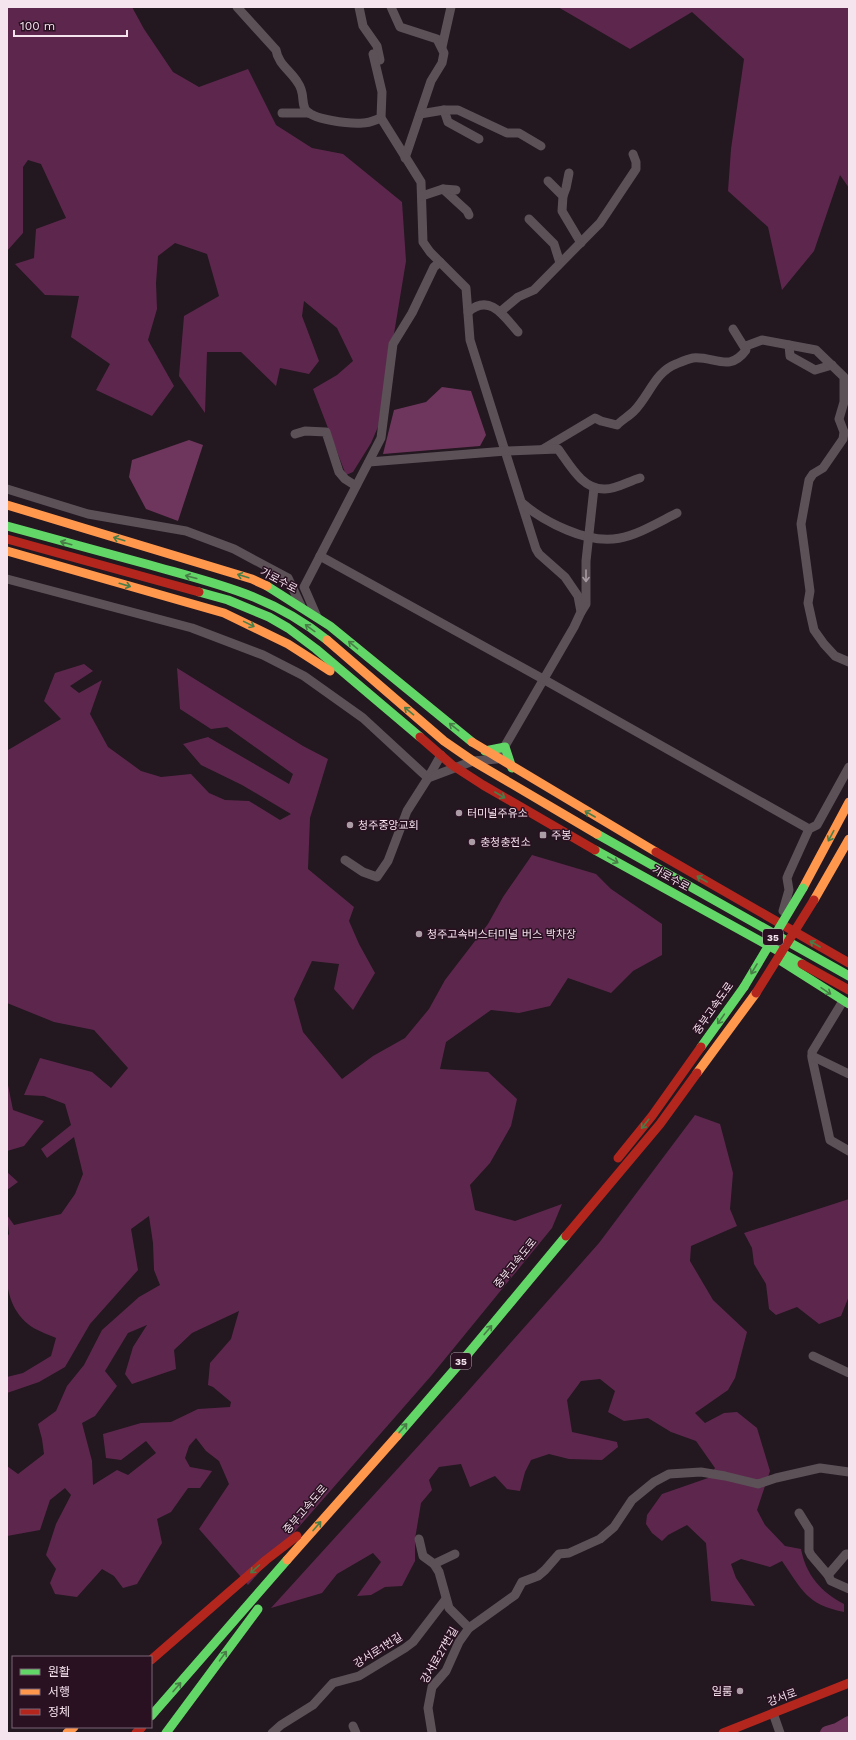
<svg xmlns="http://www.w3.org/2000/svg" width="856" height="1740" font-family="'Work Sans','Noto Sans KR',sans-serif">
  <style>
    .forest { fill: #5d274d; fill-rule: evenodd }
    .water { fill: #6f365d }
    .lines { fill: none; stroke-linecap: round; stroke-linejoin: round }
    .river { stroke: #6f365d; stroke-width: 14 }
    .street { stroke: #5b5157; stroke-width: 9 }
    .fast { stroke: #63d668; stroke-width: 9 }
    .slow { stroke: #ff974d; stroke-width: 9 }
    .jam { stroke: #b3261e; stroke-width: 9 }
    .fast-bridge { stroke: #63d668; stroke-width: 9 }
    .jam-bridge { stroke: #b3261e; stroke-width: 9 }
    .oneway { stroke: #497d48 }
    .oneway2 { stroke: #a89aa2 }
    .poi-dot { fill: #ac9ca6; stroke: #291122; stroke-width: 1.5 }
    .labels { text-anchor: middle; stroke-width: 3; stroke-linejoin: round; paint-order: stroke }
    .shield { fill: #291122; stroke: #b8a4b1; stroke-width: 1 }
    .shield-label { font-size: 10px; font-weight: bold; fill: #f5e3ee }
    .street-label { font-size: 11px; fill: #f5e3ee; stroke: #291122 }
    .poi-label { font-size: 11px; fill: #f5e3ee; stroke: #291122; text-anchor: start }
  </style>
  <rect width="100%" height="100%" fill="#231720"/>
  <g class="forest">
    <path d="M7,7H132L144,29L173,72L199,87L248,69L276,125L312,148L343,154L402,202L406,261L391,352L384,413L371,443L353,472L346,475L313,389L337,375L353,361L337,328L304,301L302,316L319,361L309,374L280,368L276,386L241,352H207L205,413L179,376L184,316L219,296L207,254L175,243L158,256L156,283L157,309L148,340L174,386L152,416L96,390L110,364L71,337L79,296L45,295L15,264L34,258L36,229L66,218L41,164L28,160L23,167V233L7,251Z"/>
    <path d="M558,7H849V188L840,175L814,251L782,290L768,227L728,191L731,149L744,59L692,12L630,49Z"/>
    <path d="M84,664L93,671L70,686L79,693L102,680L90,714L108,747L141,771L161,777L191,774L209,793L225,800L249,801L280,820L291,814L242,785L201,765L183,744L208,737L289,784L293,774L227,727L211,729L180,709L177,668L303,746L328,759L310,818L308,869L354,907L349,921L359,944L375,973L353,1010L334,989L339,964L312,961L294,999L303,1032L342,1079L373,1056L405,1038L429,1009L445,980L488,924L503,897L532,855L596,874L611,889L662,924V955L633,971L611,993L568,978L550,1006L519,1013L491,1010L446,1042L440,1069L488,1072L517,1099L511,1126L490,1163L470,1185L475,1210L515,1221L562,1204L552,1228L431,1376L248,1585L199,1529L229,1484L219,1461L206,1451L196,1438L189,1446L185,1458L190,1467L212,1471L200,1488H188L171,1512L157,1519L162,1543L137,1584L123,1588L114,1576L102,1569L77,1597L55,1594L50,1583L56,1569L46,1555L56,1524L71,1495L65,1488L50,1500L40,1530L7,1536V1466L18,1474L44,1454L42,1439L38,1424L56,1411L67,1386L84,1365L102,1330L139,1297L160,1285L154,1270L153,1243L149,1216L131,1229L138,1270L90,1324L65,1367L39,1382L7,1393V1377L23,1373L51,1356L56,1338C47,1334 35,1330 28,1324C1,1301 7,1269 7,1237L9,1234L7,1215L14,1225L61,1214L75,1194L83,1174L74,1137L47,1158L41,1149L71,1125L65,1104L44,1096L24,1095L40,1058L92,1072L111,1088L128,1068L94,1030L54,1022L7,1003V749L8,750L61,719L44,701L55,673ZM239,1311L231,1339L210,1363L208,1385L213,1387L231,1402L230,1407L198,1409L171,1422L141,1423L103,1434L106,1458L121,1460L146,1441L156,1453L128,1475L117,1470L93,1485L92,1461L82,1423L95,1416L117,1386L105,1371L128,1333L147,1325L133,1347L125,1374L132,1384L176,1369L174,1350L192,1333Z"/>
    <path d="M7,1080L13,1110L44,1121L24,1146L7,1151Z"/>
    <path d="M695,1115L720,1124L733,1173L730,1209L737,1226L691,1246L690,1261L713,1300L747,1332L735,1378L728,1390L695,1413L705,1423L724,1413L737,1412L757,1428L770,1471L757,1510L765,1525L785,1546L801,1549C806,1575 821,1592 844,1604V1612C806,1604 803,1591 782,1561L770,1567L741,1559L731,1564L736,1578L755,1606L711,1601L706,1543L687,1525L668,1535L662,1541L652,1533L646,1524L647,1515L662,1494L708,1478L715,1468L696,1441L671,1432L648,1418L624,1421L608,1412L615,1391L600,1379L581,1381L567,1400L572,1432L617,1442L618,1447L602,1460L569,1459L549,1454L531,1460L525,1472L520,1491L507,1489L495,1476L470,1487L461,1464L439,1467L429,1480L432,1490L421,1503L415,1539V1561L402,1586L385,1587L371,1595L357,1596L381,1562L373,1553L337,1574L322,1593L271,1608L461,1399L599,1243Z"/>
    <path d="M7,1172L18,1182L7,1190Z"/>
    <path d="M849,1199V1296L841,1316L819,1324L797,1307L776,1315L769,1309L766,1284L754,1264L752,1248L744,1233Z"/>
  </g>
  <g class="water">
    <path d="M442,387L471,391L486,435L480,446L383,454L394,410L426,402Z"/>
    <path d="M189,440L203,445L178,521L146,509L129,477L132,460Z"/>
  </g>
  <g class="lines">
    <path class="river" d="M827,1733L837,1730L849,1723"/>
    <g class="street">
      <path d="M237,7L276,50C278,64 291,71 298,83C305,93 301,100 305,109C311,120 351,124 363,123C370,123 375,120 381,118"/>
      <path d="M359,7L363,26L377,46L380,60"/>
      <path d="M391,7L400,27L437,39L444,53L442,63L431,81L405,158"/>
      <path d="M442,47L451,7"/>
      <path d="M373,54L382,92L381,118L421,182L423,242L430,252L466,288L470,340L536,549L539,554L565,577L578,596L581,612L574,627L502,751"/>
      <path d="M444,110L448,122L479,139"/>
      <path d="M282,113H309"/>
      <path d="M420,114L444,110H458L507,133H519L541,146"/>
      <path d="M548,181L563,196L562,211L581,243"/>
      <path d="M443,189L467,211L469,215"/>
      <path d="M422,196L443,189L456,190"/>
      <path d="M563,196L566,188L569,173"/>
      <path d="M529,219L554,244L560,263"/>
      <path d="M468,312C490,293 504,316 518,332"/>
      <path d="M500,312L518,297L534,290L600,223L636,169V162L633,154"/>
      <path d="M789,345L790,356L815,370L832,365"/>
      <path d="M746,346L762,340L816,350L844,377V402L839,419L844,432L843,439L823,468L813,474L809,480L801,524L810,591L808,603L814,630L824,644L835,656L849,662"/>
      <path d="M295,434L305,431L326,432L339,472L345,479L356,486"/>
      <path d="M543,449L595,418L601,421L617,425C622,420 629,416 634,411C649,396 655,372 676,364C681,362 688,359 693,358C715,356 729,373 746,350L733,329"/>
      <path d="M369,462L506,451L558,449C570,465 582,489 604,489C615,490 629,481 640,478"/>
      <path d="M7,489L88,514L186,531L234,549L288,578L301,606"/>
      <path d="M522,503C536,515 550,523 567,530C614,550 634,535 677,513"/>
      <path d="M320,556L543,679L809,829"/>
      <path d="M7,579L192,628L263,655L304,676L363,718L428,778L441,755"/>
      <path d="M581,612L586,604V561L594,488"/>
      <path d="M317,617L304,587L381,438L393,344L412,313L434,267L440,262"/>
      <path d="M345,860L363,872L377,877L388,861L407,811L428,778L473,761L497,759"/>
      <path d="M783,911L789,890L787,878L789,873L809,829L817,825L849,767"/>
      <path d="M843,1001L812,1052V1058L830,1140L849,1151"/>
      <path d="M812,1056L849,1074"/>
      <path d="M813,1356L849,1373"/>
      <path d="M799,1513L809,1529V1551L811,1555L828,1575L831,1581L849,1589"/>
      <path d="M419,1539L423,1556L434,1564L439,1572L449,1608L469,1628"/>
      <path d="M434,1564L455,1554"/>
      <path d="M828,1575L846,1554H849"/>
      <path d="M773,1713L780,1733"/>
      <path d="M353,1726L356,1733"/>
      <path d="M272,1733L281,1725L313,1705L333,1683L359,1676L405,1648L413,1642L446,1599"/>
      <path d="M432,1733L428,1708L432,1687L446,1671L459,1642L469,1628L515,1595L522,1582L538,1576L545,1570L559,1554L569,1553L600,1539L614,1527L632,1500L654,1482L669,1474L701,1472L725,1476L758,1484L776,1478L820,1468L849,1472"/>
    </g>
    <g class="fast">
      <path d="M7,526C55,539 102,552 150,565C217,584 271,595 327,640"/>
      <path d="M267,586L330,626L472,742"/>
      <path d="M199,592L228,600L269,617L288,628L316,649L420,737"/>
      <path d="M485,751L505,747L512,768"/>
      <path d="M597,834L849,976"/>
      <path d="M595,850L802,964"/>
      <path d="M778,959L849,1004"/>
      <path d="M701,1047L744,987"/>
      <path d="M397,1436L467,1355L566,1236"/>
      <path d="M151,1716L287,1560"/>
      <path d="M166,1733L258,1609"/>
    </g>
    <g class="slow">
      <path d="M7,505L252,579L267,586"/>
      <path d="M7,551L224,613L288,644L330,671"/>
      <path d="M327,640L444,741L473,761L597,834"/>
      <path d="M472,742L656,852"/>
      <path d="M803,888L849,802"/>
      <path d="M814,900L849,839"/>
      <path d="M697,1073L756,993"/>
      <path d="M287,1560L397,1436"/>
      <path d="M67,1733L74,1727"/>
    </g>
    <g class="jam">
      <path d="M7,539L199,592"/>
      <path d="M420,737L452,765L483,785L595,850"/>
      <path d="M656,852L849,963"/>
      <path d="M802,964L849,990"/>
      <path d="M618,1158L652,1116L701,1047"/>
      <path d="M566,1236L660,1124L697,1073"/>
      <path d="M151,1660L266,1560L297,1536"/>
      <path d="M136,1733L142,1727"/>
      <path d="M723,1733L849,1683"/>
    </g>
    <path class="fast-bridge" d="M744,987L803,888"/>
    <path class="jam-bridge" d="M756,993L814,900"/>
  </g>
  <defs><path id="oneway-shaft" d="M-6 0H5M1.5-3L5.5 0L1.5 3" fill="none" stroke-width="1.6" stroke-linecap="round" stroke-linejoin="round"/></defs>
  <g class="oneway">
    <use href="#oneway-shaft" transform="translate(119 539) rotate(-163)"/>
    <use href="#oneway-shaft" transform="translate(66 543) rotate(-164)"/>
    <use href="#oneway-shaft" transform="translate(243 576) rotate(-163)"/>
    <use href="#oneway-shaft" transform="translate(191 577) rotate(-165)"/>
    <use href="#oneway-shaft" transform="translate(125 585) rotate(16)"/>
    <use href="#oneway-shaft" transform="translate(249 624) rotate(26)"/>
    <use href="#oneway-shaft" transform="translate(310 628) rotate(-144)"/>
    <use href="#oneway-shaft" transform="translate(353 645) rotate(-140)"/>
    <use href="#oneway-shaft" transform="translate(409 711) rotate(-140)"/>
    <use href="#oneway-shaft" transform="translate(454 727) rotate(-142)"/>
    <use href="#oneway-shaft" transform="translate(500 795) rotate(30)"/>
    <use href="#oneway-shaft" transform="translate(590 814) rotate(-150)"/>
    <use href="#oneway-shaft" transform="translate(831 836) rotate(118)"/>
    <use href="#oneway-shaft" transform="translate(613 860) rotate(29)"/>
    <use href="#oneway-shaft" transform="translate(702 879) rotate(-150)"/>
    <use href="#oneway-shaft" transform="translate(815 944) rotate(-150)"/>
    <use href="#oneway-shaft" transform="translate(754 969) rotate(121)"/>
    <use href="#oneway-shaft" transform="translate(826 991) rotate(34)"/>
    <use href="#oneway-shaft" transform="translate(721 1019) rotate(125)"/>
    <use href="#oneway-shaft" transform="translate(645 1124) rotate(129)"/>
    <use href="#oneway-shaft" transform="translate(488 1330) rotate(-50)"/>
    <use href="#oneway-shaft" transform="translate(403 1428) rotate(-49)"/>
    <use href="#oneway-shaft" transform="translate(317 1526) rotate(-49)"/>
    <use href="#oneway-shaft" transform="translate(255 1569) rotate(138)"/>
    <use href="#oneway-shaft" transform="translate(223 1656) rotate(-54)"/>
    <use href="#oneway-shaft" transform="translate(177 1687) rotate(-49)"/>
  </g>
  <use class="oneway2" href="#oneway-shaft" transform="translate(586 576) rotate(90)"/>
  <g class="poi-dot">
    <circle cx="459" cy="813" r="4"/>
    <circle cx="350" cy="825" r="4"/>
    <rect x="539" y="831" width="8" height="8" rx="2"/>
    <circle cx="472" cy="842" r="4"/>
    <circle cx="419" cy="934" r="4"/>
    <circle cx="740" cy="1691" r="4"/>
  </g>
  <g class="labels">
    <g class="shield">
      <rect x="763" y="929" width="20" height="16" rx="3"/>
      <rect x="451" y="1353" width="20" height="16" rx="3"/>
    </g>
    <g class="shield-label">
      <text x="773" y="941">35</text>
      <text x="461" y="1365">35</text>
    </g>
    <g class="street-label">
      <text transform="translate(279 580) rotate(28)" y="4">가로수로</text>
      <text transform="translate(671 878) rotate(29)" y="4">가로수로</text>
      <text transform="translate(713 1008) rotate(-55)" y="4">중부고속도로</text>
      <text transform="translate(515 1263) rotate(-51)" y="4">중부고속도로</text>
      <text transform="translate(305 1509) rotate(-49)" y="4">중부고속도로</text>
      <text transform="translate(378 1650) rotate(-32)" y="4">강서로1번길</text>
      <text transform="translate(439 1655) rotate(-60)" y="4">강서로27번길</text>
      <text transform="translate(782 1697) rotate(-20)" y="4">강서로</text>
    </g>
    <g class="poi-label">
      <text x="467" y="817">터미널주유소</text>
      <text x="358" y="829">청주중앙교회</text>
      <text x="551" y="839">주봉</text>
      <text x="480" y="846">충청충전소</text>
      <text x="427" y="938">청주고속버스터미널 버스 박차장</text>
      <text x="732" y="1695" text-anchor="end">일룸</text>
    </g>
  </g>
  <rect width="856" height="1740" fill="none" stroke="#f5e3ee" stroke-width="16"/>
  <rect x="12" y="1656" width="140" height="72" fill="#291122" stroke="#7b6574"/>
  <rect x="20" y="1669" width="20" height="6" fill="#63d668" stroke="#7b6574"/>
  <text x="48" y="1676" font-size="12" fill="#f5e3ee">원활</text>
  <rect x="20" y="1689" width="20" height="6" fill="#ff974d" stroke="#7b6574"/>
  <text x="48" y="1696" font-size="12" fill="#f5e3ee">서행</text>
  <rect x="20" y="1709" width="20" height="6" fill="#b3261e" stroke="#7b6574"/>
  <text x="48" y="1716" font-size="12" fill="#f5e3ee">정체</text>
  <path d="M14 30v6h113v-6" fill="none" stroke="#f5e3ee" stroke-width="2"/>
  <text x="20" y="30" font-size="12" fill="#f5e3ee" stroke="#291122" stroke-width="3" paint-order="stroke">100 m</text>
</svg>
